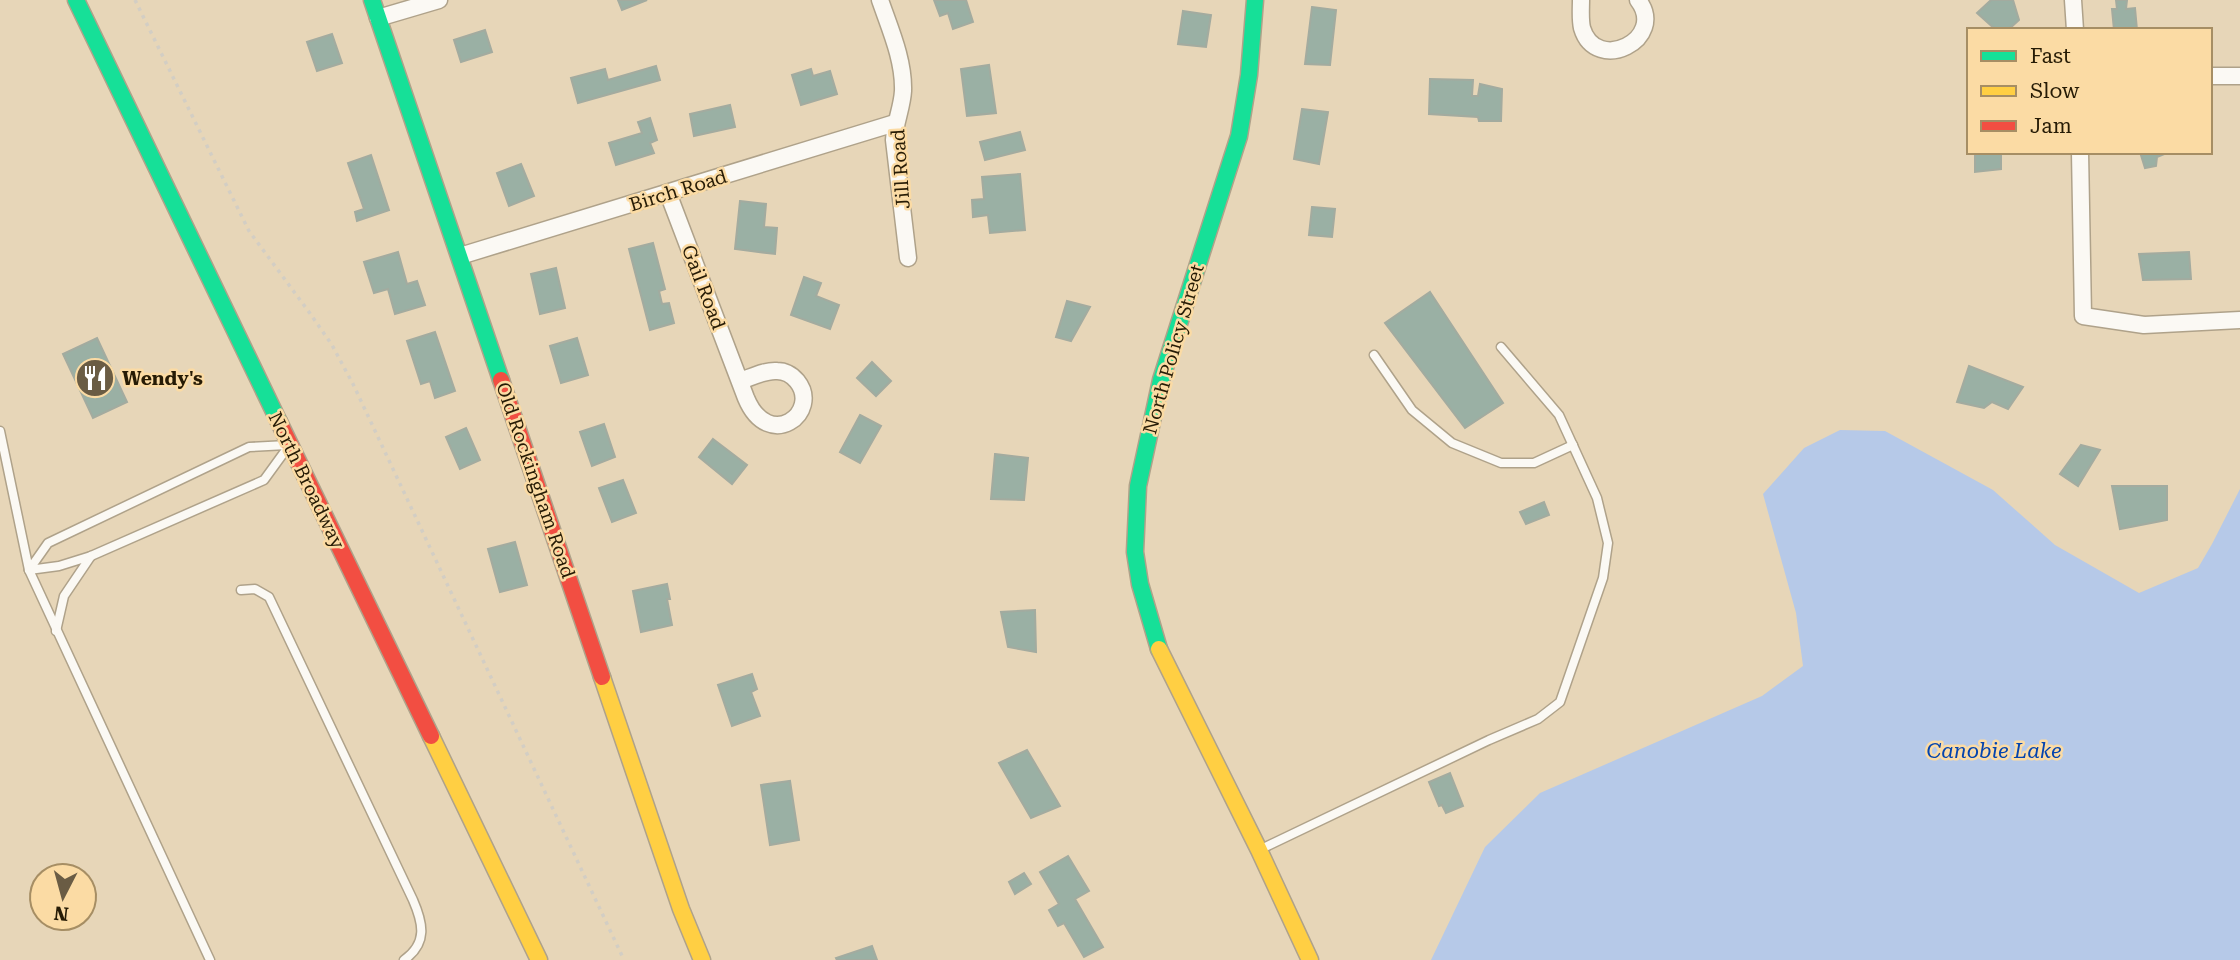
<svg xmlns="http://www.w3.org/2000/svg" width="2240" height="960" font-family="'Roboto Serif',serif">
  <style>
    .water { fill: #b6c9e8 }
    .building { fill: #9ab0a4; stroke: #a3ab9f; stroke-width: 2 }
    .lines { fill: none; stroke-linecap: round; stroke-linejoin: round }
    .lane-casing { stroke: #afa28a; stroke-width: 11 }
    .street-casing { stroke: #afa28a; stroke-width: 19 }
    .fast-casing { stroke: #afa28a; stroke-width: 19 }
    .slow-casing { stroke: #afa28a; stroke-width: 19 }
    .jam-casing { stroke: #afa28a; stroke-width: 19 }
    .path { stroke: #d3cec4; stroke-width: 3.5; stroke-dasharray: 3.5 5; stroke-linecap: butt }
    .lane { stroke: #fbf9f4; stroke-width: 8 }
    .street { stroke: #fbf9f4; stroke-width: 16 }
    .fast { stroke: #16e098; stroke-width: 16 }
    .slow { stroke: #ffcf43; stroke-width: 16 }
    .jam { stroke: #f24e42; stroke-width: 16 }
    .labels { text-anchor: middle; stroke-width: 5; stroke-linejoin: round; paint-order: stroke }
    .street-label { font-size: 19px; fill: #261b05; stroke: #fbdba4 }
    .poi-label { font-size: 19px; font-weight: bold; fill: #261b05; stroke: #fbdba4; text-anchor: start }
    .water-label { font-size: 21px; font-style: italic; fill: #0444af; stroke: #fbdba4 }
  </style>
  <rect width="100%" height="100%" fill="#e7d6b8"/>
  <path class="water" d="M1840,430L1885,431L1993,490L2055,545L2139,593L2198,568L2212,544L2240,489V960H1431L1485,847L1540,793L1762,696L1803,666L1796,613L1763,494L1804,448Z"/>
  <g class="building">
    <path d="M618,0H647L622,10Z"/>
    <path d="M934,0H966L973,22L953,29L948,13L940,16Z"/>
    <path d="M1991,0H2013L2019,20L2008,30H1996L1977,13Z"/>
    <path d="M2116,0H2127L2126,9L2135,8L2137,30H2114L2112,9H2117Z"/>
    <path d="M1312,7L1336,10L1330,65L1305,64Z"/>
    <path d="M1183,11L1211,15L1206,47L1178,44Z"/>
    <path d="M485,30L492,52L461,62L454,40Z"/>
    <path d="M332,34L342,63L317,71L307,42Z"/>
    <path d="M989,65L996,113L967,116L961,69Z"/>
    <path d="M656,66L660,80L578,103L571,78L605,69L608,80Z"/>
    <path d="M811,69L813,76L830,71L837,94L801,105L792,75Z"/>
    <path d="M1430,79L1473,80L1472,96H1478L1480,84L1502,89L1501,121H1479L1478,117L1429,114Z"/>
    <path d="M730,105L735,127L694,136L690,114Z"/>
    <path d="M1302,109L1328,112L1319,164L1294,159Z"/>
    <path d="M650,118L657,140L650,143L654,153L616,165L609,143L642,133L638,122Z"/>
    <path d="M1020,132L1025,150L985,160L980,142Z"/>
    <path d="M1975,152H2001V169L1975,172Z"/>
    <path d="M2140,152H2169L2157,157L2156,166L2145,168Z"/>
    <path d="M371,155L389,210L357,221L355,212L364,209L348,163Z"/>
    <path d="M521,164L534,196L509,206L497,173Z"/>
    <path d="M1020,174L1025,230L990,233L988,215L973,217L972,200L984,199L982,177Z"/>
    <path d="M740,201L766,204L764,227L777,228L775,254L735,249Z"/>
    <path d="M1312,207L1335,209L1332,237L1309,235Z"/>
    <path d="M653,243L665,289L659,291L662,304L669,303L674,323L650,330L629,249Z"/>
    <path d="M398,252L407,284L417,281L425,305L395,314L388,289L374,293L364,262Z"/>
    <path d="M2189,252L2191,279L2143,280L2139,254Z"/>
    <path d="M556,268L565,308L540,314L531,274Z"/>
    <path d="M804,277L821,283L816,296L839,305L830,329L791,315Z"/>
    <path d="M1430,292L1503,403L1465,428L1385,323Z"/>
    <path d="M1067,301L1090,307L1071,341L1056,337Z"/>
    <path d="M435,332L455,391L435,398L430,381L421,384L407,341Z"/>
    <path d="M97,338L127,402L93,418L63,354Z"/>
    <path d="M577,338L588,375L561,383L550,346Z"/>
    <path d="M872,362L891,381L876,396L857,378Z"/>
    <path d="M1969,366L2023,387L2008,409L1992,402L1984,408L1957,402Z"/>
    <path d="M860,415L881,426L860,463L840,452Z"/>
    <path d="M604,424L615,457L592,466L580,432Z"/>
    <path d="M466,428L480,460L460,469L446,437Z"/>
    <path d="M713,439L747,465L732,484L699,457Z"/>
    <path d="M2081,445L2100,450L2078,486L2060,474Z"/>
    <path d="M995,454L1028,458L1024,500L991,499Z"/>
    <path d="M623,480L636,513L612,522L599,488Z"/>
    <path d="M2112,486H2167V520L2120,529Z"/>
    <path d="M1544,502L1549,515L1526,524L1520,512Z"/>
    <path d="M515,542L527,585L500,592L488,549Z"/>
    <path d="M667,584L670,599H667L672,625L641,632L633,591Z"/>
    <path d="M1035,610L1036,652L1008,647L1001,612Z"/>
    <path d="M752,674L757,689L751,692L760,716L732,726L718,685Z"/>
    <path d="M1027,750L1060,806L1031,818L999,763Z"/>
    <path d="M1450,773L1463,806L1446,813L1442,805L1439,806L1429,782Z"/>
    <path d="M790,781L799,840L770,845L761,785Z"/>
    <path d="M1068,856L1089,891L1075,899L1103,947L1084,957L1064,923L1058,926L1049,910L1059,904L1040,872Z"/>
    <path d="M1024,873L1031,884L1015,894L1009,882Z"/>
    <path d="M872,946L877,960H837L836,958Z"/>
  </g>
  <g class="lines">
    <g class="lane-casing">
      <g id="lane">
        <path d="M1374,355L1412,410L1452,443L1501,463H1534L1573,445"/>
        <path d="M0,431L29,570L210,960"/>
        <path d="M29,570L48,543L249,447L287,445"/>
        <path d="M29,570L59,566L91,556L264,480L288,447"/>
        <path d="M241,590L255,589L269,597L413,900C423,923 428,943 404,960"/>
        <path d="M56,631L64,596L91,556"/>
        <path d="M1259,850L1489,740L1538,719L1560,702L1603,578L1608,543L1597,498L1559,415L1501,347"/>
      </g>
    </g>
    <g class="street-casing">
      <g id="street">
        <path d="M880,0C890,29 904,60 903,91C902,108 895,122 894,140L908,258"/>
        <path d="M1581,0C1581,9 1580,19 1582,28C1596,75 1668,39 1638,0"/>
        <path d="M2073,0L2075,30"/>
        <path d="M378,18L439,0"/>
        <path d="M2210,76H2240"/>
        <path d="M2080,152L2083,316L2144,325L2240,320"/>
        <path d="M668,193L746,398C769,453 822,412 797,381C792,375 785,371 777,371C765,370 752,377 740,381"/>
        <path d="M460,256L895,123"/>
      </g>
    </g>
    <g class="fast-casing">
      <g id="fast">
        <path d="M76,0L279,422"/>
        <path d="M372,0L501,380"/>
        <path d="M1159,649L1140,584L1135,552L1138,486L1161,380L1239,136L1249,75L1255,0"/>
      </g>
    </g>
    <g class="slow-casing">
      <g id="slow">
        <path d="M1159,649L1259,850L1310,960"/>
        <path d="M602,677L681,909L702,960"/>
        <path d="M431,736L539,960"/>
      </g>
    </g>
    <g class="jam-casing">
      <g id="jam">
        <path d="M501,380L602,677"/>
        <path d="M279,422L431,736"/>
      </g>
    </g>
    <path class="path" d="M135,0L249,231L309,312L332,345L353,384L624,960"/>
    <use href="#lane" class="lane"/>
    <use href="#street" class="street"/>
    <use href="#fast" class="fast"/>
    <use href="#slow" class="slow"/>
    <use href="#jam" class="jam"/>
  </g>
  <defs>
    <g id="restaurant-disc" transform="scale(2.0125)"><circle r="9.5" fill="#6a5c44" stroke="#fbdba4"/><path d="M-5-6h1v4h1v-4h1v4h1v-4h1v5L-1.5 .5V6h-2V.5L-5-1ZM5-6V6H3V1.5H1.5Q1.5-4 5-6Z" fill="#fff"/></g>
  </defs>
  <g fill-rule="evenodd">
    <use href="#restaurant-disc" x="95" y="378"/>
  </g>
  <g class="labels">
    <g class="street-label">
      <text transform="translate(900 169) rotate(-94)" y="7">Jill Road</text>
      <text transform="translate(678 190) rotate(-17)" y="7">Birch Road</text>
      <text transform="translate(704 287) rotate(69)" y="7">Gail Road</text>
      <text transform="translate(1173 349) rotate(-74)" y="7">North Policy Street</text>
      <text transform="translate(307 480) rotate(64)" y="7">North Broadway</text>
      <text transform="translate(536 480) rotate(71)" y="7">Old Rockingham Road</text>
    </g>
    <g class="poi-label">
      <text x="122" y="385">Wendy's</text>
    </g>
    <g class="water-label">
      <text x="1994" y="758">Canobie Lake</text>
    </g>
  </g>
  <rect x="1967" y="28" width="245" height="126" fill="#fbdba4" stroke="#a68e64" stroke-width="2"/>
  <rect x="1981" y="51" width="35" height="10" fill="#16e098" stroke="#a68e64" stroke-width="2"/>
  <text x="2030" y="63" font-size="21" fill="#261b05">Fast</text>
  <rect x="1981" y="86" width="35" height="10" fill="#ffcf43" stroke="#a68e64" stroke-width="2"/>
  <text x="2030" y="98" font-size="21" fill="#261b05">Slow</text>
  <rect x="1981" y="121" width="35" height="10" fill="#f24e42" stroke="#a68e64" stroke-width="2"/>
  <text x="2030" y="133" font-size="21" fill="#261b05">Jam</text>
  <g transform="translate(63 897) rotate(186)"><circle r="33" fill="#fbdba4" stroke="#a68e64" stroke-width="2"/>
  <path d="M0-5L12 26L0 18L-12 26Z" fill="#6a5c44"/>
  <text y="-10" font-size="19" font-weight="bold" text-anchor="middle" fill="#261b05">N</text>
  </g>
</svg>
